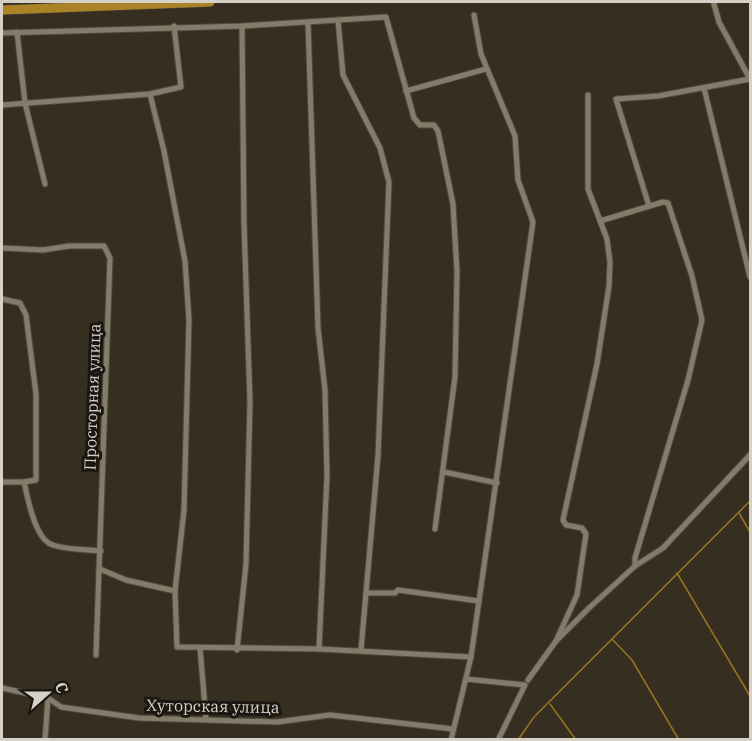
<svg xmlns="http://www.w3.org/2000/svg" width="752" height="741" font-family="'IBM Plex Serif',serif">
  <style>
    .lines { fill: none; stroke-linecap: round; stroke-linejoin: round }
    .stream { stroke: #977423; stroke-width: 1.5 }
    .street-casing { stroke: #514a3e; stroke-width: 7 }
    .highway-casing { stroke: #514a3e; stroke-width: 10 }
    .street { stroke: #847c6b; stroke-width: 5 }
    .highway { stroke: #aa8327; stroke-width: 9 }
    .labels { text-anchor: middle; stroke-width: 6; stroke-linejoin: round; paint-order: stroke }
    .street-label { font-size: 16px; fill: #d6d1c8; stroke: #1a1711 }
  </style>
  <rect width="100%" height="100%" fill="#362e20"/>
  <g class="lines">
    <g class="stream">
      <path d="M739,513L750,532"/>
      <path d="M677,573L750,696"/>
      <path d="M612,639L632,660L679,740"/>
      <path d="M550,704L576,740"/>
      <path d="M518,740L534,717L750,501"/>
    </g>
    <g class="street-casing">
      <g id="street">
        <path d="M714,4L719,22L750,79"/>
        <path d="M338,20L343,75L380,148L389,182L378,456L361,650"/>
        <path d="M308,22L318,328L325,390L327,476L319,649"/>
        <path d="M17,32L25,103L45,184"/>
        <path d="M2,33L242,26L386,17L414,118L420,125H434L438,131L453,204L457,272L455,377L435,529"/>
        <path d="M704,88L750,277"/>
        <path d="M406,91L486,69"/>
        <path d="M150,94L164,151L185,261L189,320L184,510L175,591L177,647L319,649L471,657"/>
        <path d="M2,105L150,94L181,87L174,26"/>
        <path d="M649,206L616,99L658,96L750,79"/>
        <path d="M600,221L663,202L668,203L692,276L702,320L688,380L635,558V566"/>
        <path d="M2,248L43,250L69,246H104L110,258L96,655"/>
        <path d="M2,299L20,303L26,315L36,394V480L24,482"/>
        <path d="M444,472L497,483"/>
        <path d="M2,482H24C28,499 35,540 53,545C67,550 86,549 101,551"/>
        <path d="M100,569L126,580L175,591"/>
        <path d="M366,593H395L398,590L479,601"/>
        <path d="M556,641L577,595L586,534L582,528L566,525L563,520L597,364L609,286L610,262L607,239L588,189V95"/>
        <path d="M200,648L206,719"/>
        <path d="M237,650L246,564L250,402L244,223L242,26"/>
        <path d="M466,679L525,685L498,740"/>
        <path d="M528,680L556,641L589,608L635,566L663,548L750,455"/>
        <path d="M2,688L48,698L61,707L139,718L277,722L330,715L453,729"/>
        <path d="M45,740L48,698"/>
        <path d="M451,740L471,657L533,222L518,180L515,136L481,54L474,15"/>
      </g>
    </g>
    <g class="highway-casing">
      <path id="highway" d="M2,10L210,2"/>
    </g>
    <use href="#street" class="street"/>
    <use href="#highway" class="highway"/>
  </g>
  <g class="labels">
    <g class="street-label">
      <text transform="translate(92 397) rotate(-88)" y="6">Просторная улица</text>
      <text transform="translate(213 706) rotate(1)" y="6">Хуторская улица</text>
    </g>
  </g>
  <rect width="752" height="741" fill="none" stroke="#d6d1c8" stroke-width="6"/>
  <g transform="translate(48 693) rotate(69)" stroke="#1a1711" stroke-width="4.5" paint-order="stroke">
  <path d="M0-4.5L10 22L0 15L-10 22Z" fill="#d6d1c8"/>
  <text y="-9" font-size="16" font-weight="bold" text-anchor="middle" fill="#d6d1c8">С</text>
  </g>
</svg>
